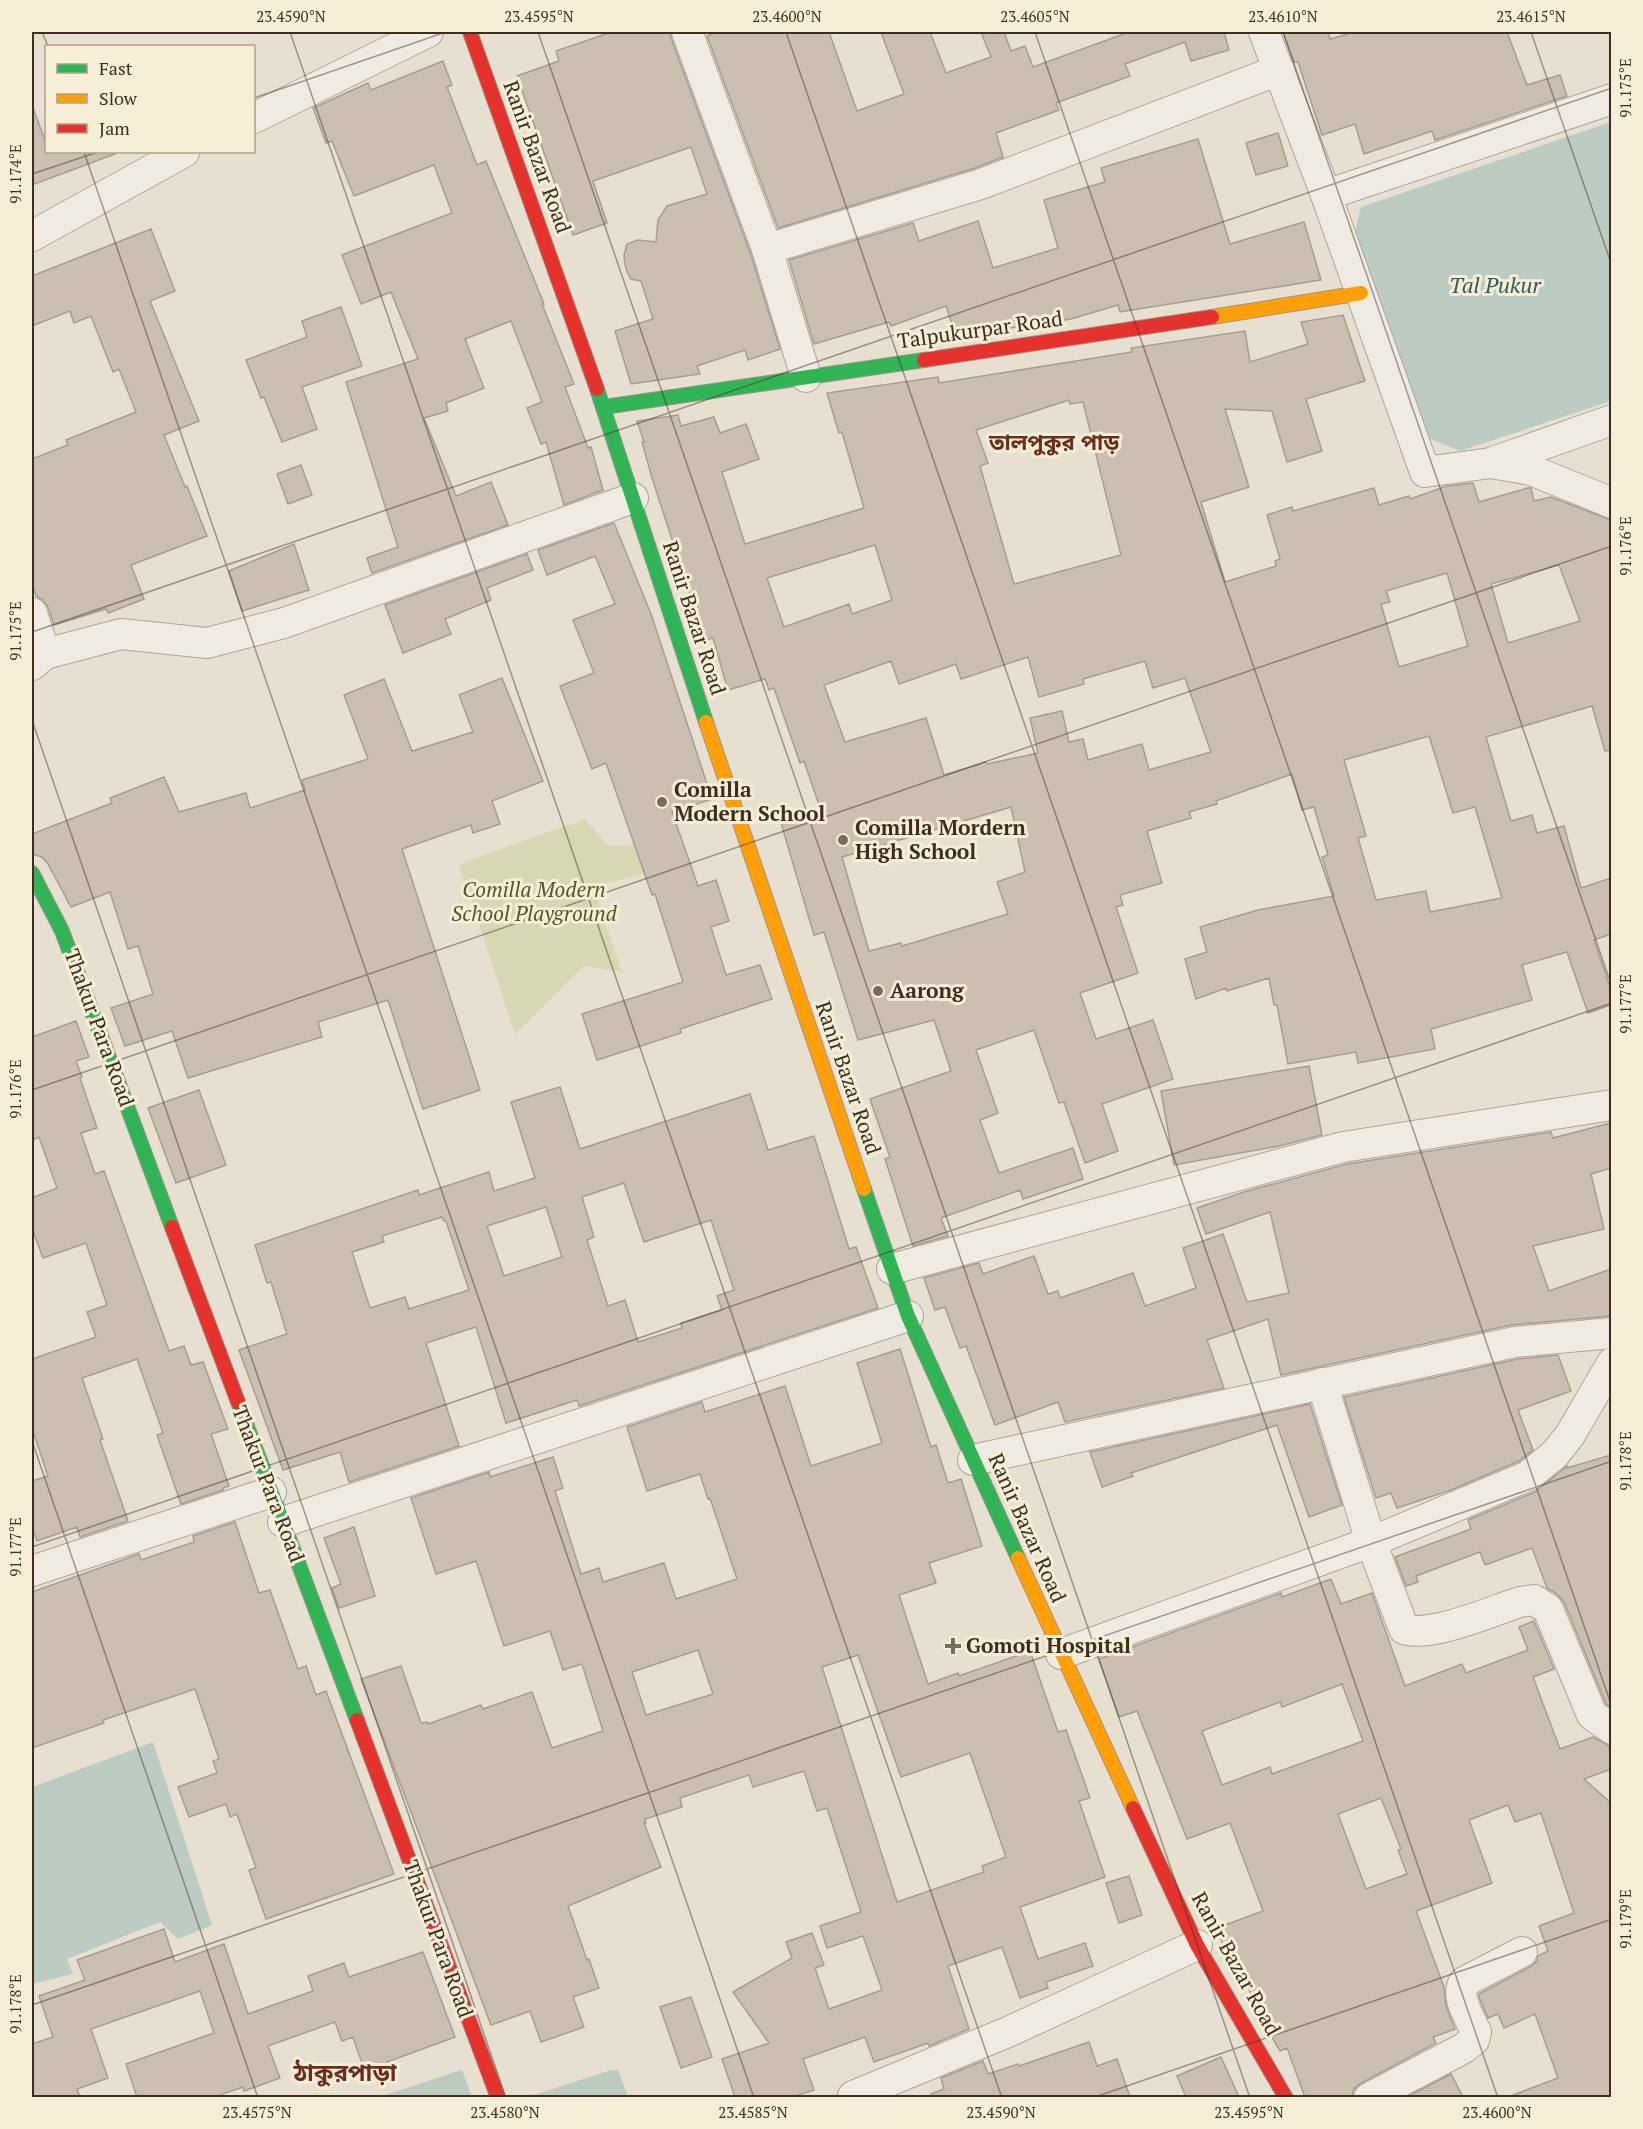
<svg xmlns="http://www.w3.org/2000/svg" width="1643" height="2129" font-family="'PT Serif','Noto Sans Bengali',serif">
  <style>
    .green { fill: #d6d7b3 }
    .water { fill: #bcccc2 }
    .building { fill: #cbbfb2; stroke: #a89c90; stroke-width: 1.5; fill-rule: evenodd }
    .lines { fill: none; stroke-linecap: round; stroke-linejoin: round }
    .street-casing { stroke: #ada599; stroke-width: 32 }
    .fast-casing { stroke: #9c958a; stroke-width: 16 }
    .slow-casing { stroke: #9c958a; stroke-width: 16 }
    .jam-casing { stroke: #9c958a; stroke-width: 16 }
    .street { stroke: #efebe3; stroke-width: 30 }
    .fast { stroke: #30b455; stroke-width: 14 }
    .slow { stroke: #ff9f0a; stroke-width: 14 }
    .jam { stroke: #e5322d; stroke-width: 14 }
    .ticks { fill: none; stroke: #3d2e20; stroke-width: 1.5; stroke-opacity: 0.45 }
    .poi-dot { fill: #786c5e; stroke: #f7eed8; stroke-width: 2 }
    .labels { text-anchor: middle; stroke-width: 6; stroke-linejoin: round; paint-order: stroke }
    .street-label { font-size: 21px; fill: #3d2e20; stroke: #f7eed8 }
    .poi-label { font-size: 21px; font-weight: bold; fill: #3d2e20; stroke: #f7eed8; text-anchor: start }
    .park-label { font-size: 21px; font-style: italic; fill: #4d5a26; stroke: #f7eed8 }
    .water-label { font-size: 22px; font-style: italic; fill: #2f5d5a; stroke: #f7eed8 }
    .neighbourhood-label { font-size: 22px; font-weight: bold; fill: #6b2e1e; stroke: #f7eed8 }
    .quarter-label { font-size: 24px; font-weight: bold; fill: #6b2e1e; stroke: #f7eed8 }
    .neatline { fill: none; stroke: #3d2e20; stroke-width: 2 }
    .ticks-label { font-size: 15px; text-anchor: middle; fill: #3d2e20 }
  </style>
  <rect width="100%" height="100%" fill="#e7e0d1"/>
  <path class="green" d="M585,819L608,846L639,845L645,873L593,887L622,972L584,966L515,1034L459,864Z"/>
  <g class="water">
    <path d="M1611,122V401L1460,451L1423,436L1355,232L1361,207Z"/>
    <path d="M153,1742L212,1925L178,1939L160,1922L67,1959L73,1974L33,1984L32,1787Z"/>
    <path d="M462,2070L472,2097H379L455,2072Z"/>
    <path d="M611,2070H618L628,2097H533L534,2095Z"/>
  </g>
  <g class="building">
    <path d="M612,32H670L671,38L751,255L780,349L748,360L745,350L697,366L700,374L631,384L615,331L653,319L641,281L631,279L628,274L625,265L624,255L627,244L638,240L656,242L658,220L667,206L707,194L691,147L593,181L607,223L573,235L517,76L559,61L556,51Z"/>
    <path d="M718,32H829L857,111L904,94L881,32H930L946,73L991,57L981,32H1004L1011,51L1025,46L1033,67L1129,32H1224L1229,50L1191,61L1185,42L1125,64L1130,76L1056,103L1059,110L996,133L1003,157L975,168L778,228L707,36Z"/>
    <path d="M1283,32H1328L1330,39L1355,32H1507L1527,85L1560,75L1567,96L1435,140L1432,131L1364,154L1355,124L1322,135L1298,62H1294Z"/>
    <path d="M443,61L452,85L447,87L477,165L486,161L544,304H542L574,384L565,387L588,448L591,447L603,490L564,505L546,442L541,444L527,408L542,402L511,321L465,339L484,388L446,403L448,411L424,418L456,496L491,482L508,525L372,573L367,558L398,547L346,382L418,359L391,292L361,304L342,255L452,213L434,165L354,196L332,141L326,143L313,108L368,83L371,90Z"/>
    <path d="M33,108L46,143V152H115V154L32,185V109Z"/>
    <path d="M1278,133L1288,166L1256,175L1246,143Z"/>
    <path d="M1198,139L1230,244L1304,222L1321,280L1120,312L1118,305L1071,319L956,336L946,306L891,326L889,322L814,344L789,260L913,223L919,241L978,221L993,268L1058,248L1044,200L1105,182L1101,168Z"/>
    <path d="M151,229L175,291L150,301L199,421L164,435L185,487L187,486L207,536L131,565L144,599L108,613L106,609L54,625L48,607L43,600L36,596L32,583V459L68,445L66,440L136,412L119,369L113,372L91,316L74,323L70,311L32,326V276Z"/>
    <path d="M341,307L362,366L302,387L317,429L282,442L264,397L261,398L246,360L307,337L302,321Z"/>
    <path d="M1343,315L1365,381L1306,399L1322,451L1287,462L1272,411L1225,409L1249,487L1201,502L1225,582L1276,566L1275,561L1280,559L1267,515L1292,507L1293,511L1374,488L1379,505L1409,496L1410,499L1447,486L1473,483L1479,502L1528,488H1531L1534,501L1551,497L1611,520V750L1605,751L1592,706L1486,737L1511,821L1532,815L1537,833L1564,826L1581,888L1611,878V934L1594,940L1611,990V1005L1588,1013L1567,952L1522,965L1532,1000L1431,1029L1435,1049L1358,1063L1356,1052L1288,1064L1277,1005H1274L1269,978L1227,991L1226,988L1196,999L1185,959L1207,952L1200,927L1258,910L1334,896L1322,857L1328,855L1314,807L1302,810L1292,774L1216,801L1217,804L1189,812L1191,818L1147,831L1162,883L1120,895L1123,905L1116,907L1138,973L1080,993L1096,1039L1153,1020L1173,1079L1102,1104L1118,1151L1085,1163L1064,1102L1059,1103L1034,1030L976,1050L998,1113L980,1120L999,1173L1073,1148L1083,1179L1023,1199L1020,1190L941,1218L948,1236L913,1246L885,1159L890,1157L870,1099L951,1071L934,1020L858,1040L824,932L814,935L781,823L821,811L804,761L800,763L774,688L769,690L765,679L728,690L713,638L705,640L652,478L642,442H644L637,421L678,415L681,426L714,417L720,433L746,424L759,459L722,472L745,544L864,508L842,432L839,433L827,393L938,377L939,383L1132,352L1131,348L1245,331L1250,362L1308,344L1301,322ZM1069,400L1070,404L1083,402L1121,555L1014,584L980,466L988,463L976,430ZM875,545L892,600L852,614L849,604L784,627L767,578ZM1559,565L1580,621L1508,643L1491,584ZM1447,573L1468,646L1399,667L1381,604L1390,602L1386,591ZM1028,657L1039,697L1084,684L1083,679L1145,661L1153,688L1185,678L1211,752L1149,770L1142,744L1088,760L1083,739L1069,742L1062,711L1030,718L1038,753L987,764L986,762L944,775L926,718L845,742L824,685L891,661L899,684L956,664L961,679ZM1429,736L1453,813L1475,807L1502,898L1430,912L1426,891L1376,900L1358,838L1366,836L1344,760ZM1011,807L1025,872L997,882L1008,914L902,946L901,943L869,951L842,857Z"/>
    <path d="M301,465L312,495L288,504L277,474Z"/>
    <path d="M614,523L651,614L712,799L672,812L698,886L716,880L729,921L711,927L726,975L760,965L772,999L680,1029L681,1033L597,1060L582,1014L683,982L655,894L652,895L606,763L592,769L560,686L594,673L573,620L615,604L595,556L547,575L538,550Z"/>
    <path d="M294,544L309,590L242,611L229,571Z"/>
    <path d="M527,554L533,570L487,588L491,600L445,619L451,634L403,653L385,605Z"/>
    <path d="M502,678L543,781L492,801L500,824L473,833L471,825L402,849L480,1090L423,1109L388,1000L318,1022L322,1037L188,1078L172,1031L125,1046L111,1008L153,994L138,946L128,949L110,892L71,907L48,864L42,857L32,854V834L112,803L110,798L164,777L179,812L246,793L250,808L305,790L302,780L368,759L344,695L384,679L412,751L473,732L459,695Z"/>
    <path d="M76,1021L89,1057L76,1061L82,1077L80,1078L97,1128L81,1133L95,1174L104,1171L169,1351L184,1346L191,1365L203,1362L228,1429L211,1434L229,1486L223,1488V1490L181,1504L157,1435L163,1433L137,1359L82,1378L103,1439L100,1440L128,1521L80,1537L77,1527L37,1541L32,1526V1481L48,1476L32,1428V1359L96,1337L87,1312L107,1305L86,1243L43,1258L32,1228V1198L57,1188L39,1137L32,1140V1037Z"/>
    <path d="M1309,1066L1322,1135L1279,1146L1174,1165L1161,1091Z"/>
    <path d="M560,1087L580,1149L750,1094L768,1150L814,1136L849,1249L856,1247L878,1308L579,1406L577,1400L506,1423L476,1327L426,1343L459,1446L349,1482L340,1452L283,1470L239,1350L287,1334L271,1282L267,1283L255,1245L418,1190L419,1195L489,1172L494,1191L535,1178L511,1102ZM624,1183L644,1242L711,1220L734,1290L717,1296L722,1310L681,1323L682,1328L638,1342L625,1300L608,1306L587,1240L594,1237L582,1197ZM546,1207L562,1257L504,1276L487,1226ZM442,1217L444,1221H446L469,1290L409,1309L405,1297L370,1308L352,1252L384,1242L382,1236Z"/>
    <path d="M199,1090L226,1165L176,1183L148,1108Z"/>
    <path d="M1611,1123V1168L1591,1174L1604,1229L1533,1246L1549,1291L1611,1269V1316L1511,1325L1281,1375L1268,1319L1207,1340L1224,1388L1065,1422L1058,1402L995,1425L966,1346L960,1348L945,1307L935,1310L924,1278L979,1263L983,1274L1034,1256L1048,1294L1058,1291L1060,1298L1133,1273L1145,1306L1196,1288L1183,1248L1223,1234L1247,1302L1289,1293L1270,1212L1206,1234L1197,1208L1244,1192L1347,1164L1551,1132L1553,1138Z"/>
    <path d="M900,1349L931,1447L936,1445L948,1483L961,1479L982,1546L929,1563L936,1583L899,1595L928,1684L958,1673L959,1676L1030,1651L1058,1732L1066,1730L1090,1798L1079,1801L1105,1877L1020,1907L1038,1959L1085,1943L1093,1966L1046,1982L1048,1988L1020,1998L1002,1947L948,1966L969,2029L929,2046L928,2043L874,2062L865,2037L803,2059L814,2090L792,2097H735L722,2059L769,2043L733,1992L792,1958L786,1942L812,1933L824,1965L815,1968L829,2009L882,1990L863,1936L827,1948L820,1926L861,1912L827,1808L817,1811L804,1771L753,1787L749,1775L680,1798L682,1807L645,1819L646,1823H644L661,1867L568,1906L587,1960L589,1959L599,1988L573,1997L584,2027L541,2042L530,2011L491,2025L361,1679L401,1666L421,1723L427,1722L428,1724L481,1705L483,1709L532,1692L552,1748L603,1731L582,1664L563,1670L550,1631L504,1646L476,1561L436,1574L411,1498L489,1472L490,1477L553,1457L563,1488L555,1491L581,1574L599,1568L603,1582L664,1563L676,1599L737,1579L710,1498L708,1499L700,1474L647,1491L627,1427L702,1402L705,1412L785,1386L811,1466L882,1443L857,1363ZM698,1650L713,1694L646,1715L632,1672ZM858,1655L901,1777L970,1753L1006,1857L982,1866L984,1872L897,1902L822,1667Z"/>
    <path d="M1558,1355L1571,1391L1518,1410L1533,1450L1519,1461L1451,1490L1397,1508L1391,1493L1376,1498L1344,1397L1518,1359Z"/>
    <path d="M1310,1404L1342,1505L1309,1517L1277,1425L1131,1473L1133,1476L1102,1487L1090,1452Z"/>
    <path d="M1611,1455V1708L1606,1704L1564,1602L1557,1594L1547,1588L1532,1548L1485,1565L1480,1552L1416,1576L1418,1582L1406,1586L1395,1557L1471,1529L1468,1520L1535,1492L1567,1466V1468Z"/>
    <path d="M235,1522L259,1593L270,1590L298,1669L306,1666L316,1695L326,1691L394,1874L266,1919L249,1870L256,1868L237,1814L230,1817L226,1804L189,1817L178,1787L217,1773L213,1761L219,1759L195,1689L103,1720L104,1723L32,1748V1592L139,1554L141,1560L194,1542L193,1536Z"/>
    <path d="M354,1527L375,1596L339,1608L332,1588L341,1584L324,1538Z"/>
    <path d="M1331,1579L1341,1604L1372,1593L1405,1686L1462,1664L1466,1673L1528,1650L1519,1627L1534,1621L1554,1669L1533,1677L1560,1749L1593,1737L1608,1745L1611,1754V1769L1584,1779L1611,1803V2097H1513V2095L1558,2078L1535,2014L1504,2028L1498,2014L1488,2018L1479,1997V1994L1530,1967L1536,1962L1538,1956L1548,1951L1539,1926L1574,1913L1541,1813L1515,1822L1508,1805L1469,1820L1492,1883L1416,1911L1444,1987L1446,2006L1455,2029L1433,2037L1436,2043L1361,2083L1354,2089L1352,2097H1305L1287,2048L1280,2051L1258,2013L1246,1981L1241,1983L1231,1966L1217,1928L1263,1911L1230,1823L1187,1839L1137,1711L1119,1717L1099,1659L1281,1593L1282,1597ZM1342,1684L1363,1741L1272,1774L1270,1767L1222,1785L1202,1731L1280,1702L1282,1707ZM1381,1798L1401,1849L1398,1850L1407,1874L1366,1889L1338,1814Z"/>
    <path d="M1129,1876L1142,1915L1119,1923L1106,1883Z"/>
    <path d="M164,1929L175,1962L224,1944L248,2014L313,1991L308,1976L344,1963L349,1977L423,1952L455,2037L387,2062L390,2069L367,2078L353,2037L342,2041L335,2022L268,2046L280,2078L244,2091L243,2087L214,2097H137L126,2064L214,2033L200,1991L91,2029L108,2078L77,2089L80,2097H32V2044L53,2037L39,1996L85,1980L77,1960Z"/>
    <path d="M691,1997L712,2057L681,2068L660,2007Z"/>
    <path d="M1089,2042L1097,2066L1117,2059L1130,2097H932L931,2094L944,2089L941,2078L983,2061L988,2074L1018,2064L1019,2066Z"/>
    <path d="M1221,2057L1239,2097H1186L1177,2076Z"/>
    <path d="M1451,2074L1463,2097H1407Z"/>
  </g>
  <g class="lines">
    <g class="street-casing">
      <g id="street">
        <path d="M687,32L767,249L806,377"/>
        <path d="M1264,32L1326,195L1425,472L1491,463L1531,470L1612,503"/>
        <path d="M254,118L428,32"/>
        <path d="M1326,195L1612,99"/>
        <path d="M32,236L184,152"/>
        <path d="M767,249L981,184L1279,70"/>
        <path d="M1493,462L1612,420"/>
        <path d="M32,613L45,654"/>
        <path d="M32,665L45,654L121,634L207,643L284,623L633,498"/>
        <path d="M892,1269L1343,1147L1612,1105"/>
        <path d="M1322,1383L1371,1542L1404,1629C1431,1638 1492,1611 1520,1602L1534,1600L1548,1609L1592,1715L1612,1729"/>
        <path d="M973,1460L1515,1342L1612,1333"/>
        <path d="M283,1522L908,1316"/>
        <path d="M32,1571L271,1492"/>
        <path d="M1061,1654L1371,1542L1528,1476L1555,1454L1570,1435L1612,1363"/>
        <path d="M853,2096L1008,2032L1197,1945"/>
        <path d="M1369,2098L1464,2048L1474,2040L1476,2032C1470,2018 1455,1997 1464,1982L1522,1952"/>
      </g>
    </g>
    <g class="fast-casing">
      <g id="fast">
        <path d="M597,389L706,722"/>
        <path d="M604,407L924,360"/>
        <path d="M32,873L62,931L172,1227"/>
        <path d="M864,1189L908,1316L1018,1558"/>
        <path d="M238,1402L357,1720"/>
      </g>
    </g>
    <g class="slow-casing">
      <g id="slow">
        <path d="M1212,317L1361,293"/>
        <path d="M706,722L864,1189"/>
        <path d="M1018,1558L1133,1808"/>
      </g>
    </g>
    <g class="jam-casing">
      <g id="jam">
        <path d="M470,32L597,389"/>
        <path d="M924,360L1212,317"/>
        <path d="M172,1227L238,1402"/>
        <path d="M357,1720L498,2098"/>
        <path d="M1133,1808L1197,1945L1286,2098"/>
      </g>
    </g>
    <use href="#street" class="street"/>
    <use href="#fast" class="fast"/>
    <use href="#slow" class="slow"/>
    <use href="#jam" class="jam"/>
  </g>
  <path class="ticks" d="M42,32L48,46M290,32L1002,2098M538,32L1250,2098M786,32L1498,2098M1035,32L1612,1707M1283,32L1612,987M1531,32L1612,266M254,98L446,32M84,152L754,2098M32,174L98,152M32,632L1612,88M32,720L506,2098M32,1090L1612,546M32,1441L258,2098M32,1547L1612,1003M32,2005L1612,1461M1092,2098L1612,1919"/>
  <g class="poi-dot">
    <circle cx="662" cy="802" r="6"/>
    <circle cx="843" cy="840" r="6"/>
    <circle cx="878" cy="991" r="6"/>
    <path d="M950 1637h6v6h6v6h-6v6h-6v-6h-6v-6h6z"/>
  </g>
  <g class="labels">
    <g class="street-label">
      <text transform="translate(537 157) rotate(70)" y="7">Ranir Bazar Road</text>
      <text transform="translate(980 330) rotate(-8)" y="7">Talpukurpar Road</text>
      <text transform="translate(694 618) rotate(72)" y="7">Ranir Bazar Road</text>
      <text transform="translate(99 1028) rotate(70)" y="7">Thakur Para Road</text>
      <text transform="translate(848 1078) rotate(71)" y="7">Ranir Bazar Road</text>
      <text transform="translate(268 1484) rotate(69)" y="7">Thakur Para Road</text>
      <text transform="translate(1027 1528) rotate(66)" y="7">Ranir Bazar Road</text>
      <text transform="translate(438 1939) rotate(70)" y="7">Thakur Para Road</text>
      <text transform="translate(1236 1964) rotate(61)" y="7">Ranir Bazar Road</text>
    </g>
    <g class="poi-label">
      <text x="674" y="797">Comilla<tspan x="674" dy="24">Modern School</tspan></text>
      <text x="855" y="835">Comilla Mordern<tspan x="855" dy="24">High School</tspan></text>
      <text x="890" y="998">Aarong</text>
      <text x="966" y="1653">Gomoti Hospital</text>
    </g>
    <g class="park-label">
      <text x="534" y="897">Comilla Modern<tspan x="534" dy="24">School Playground</tspan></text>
    </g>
    <g class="water-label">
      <text x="1495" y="293">Tal Pukur</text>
    </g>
    <g class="neighbourhood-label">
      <text x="1054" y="450">তালপুকুর পাড়</text>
    </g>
    <g class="quarter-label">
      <text x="345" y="2081">ঠাকুরপাড়া</text>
    </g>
  </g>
  <rect width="1643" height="2129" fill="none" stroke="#f7eed8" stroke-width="66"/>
  <rect x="45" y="45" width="210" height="108" fill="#f7eed8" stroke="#ada18e" stroke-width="1.5"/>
  <rect x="57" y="64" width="30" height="9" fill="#30b455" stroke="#ada18e" stroke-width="1.5"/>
  <text x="99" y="75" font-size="18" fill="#3d2e20">Fast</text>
  <rect x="57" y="94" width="30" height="9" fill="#ff9f0a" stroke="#ada18e" stroke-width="1.5"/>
  <text x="99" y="105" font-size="18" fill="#3d2e20">Slow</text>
  <rect x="57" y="124" width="30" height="9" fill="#e5322d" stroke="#ada18e" stroke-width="1.5"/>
  <text x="99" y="135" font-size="18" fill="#3d2e20">Jam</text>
  <rect x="33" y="33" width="1577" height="2063" class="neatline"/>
  <g class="ticks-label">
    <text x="291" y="22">23.4590°N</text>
    <text x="539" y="22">23.4595°N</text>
    <text x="787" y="22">23.4600°N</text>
    <text x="1035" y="22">23.4605°N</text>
    <text x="1283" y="22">23.4610°N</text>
    <text x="1531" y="22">23.4615°N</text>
    <text transform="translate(1626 88) rotate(-90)" y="5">91.175°E</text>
    <text transform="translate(16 174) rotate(-90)" y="5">91.174°E</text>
    <text transform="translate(1626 546) rotate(-90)" y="5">91.176°E</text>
    <text transform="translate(16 631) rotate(-90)" y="5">91.175°E</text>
    <text transform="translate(1626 1004) rotate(-90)" y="5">91.177°E</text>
    <text transform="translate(16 1089) rotate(-90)" y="5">91.176°E</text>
    <text transform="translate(1626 1461) rotate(-90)" y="5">91.178°E</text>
    <text transform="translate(16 1547) rotate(-90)" y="5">91.177°E</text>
    <text transform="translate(1626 1919) rotate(-90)" y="5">91.179°E</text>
    <text transform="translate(16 2004) rotate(-90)" y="5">91.178°E</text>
    <text x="257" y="2118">23.4575°N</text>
    <text x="505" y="2118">23.4580°N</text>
    <text x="753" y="2118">23.4585°N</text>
    <text x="1001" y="2118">23.4590°N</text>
    <text x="1249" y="2118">23.4595°N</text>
    <text x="1497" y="2118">23.4600°N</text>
  </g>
</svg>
